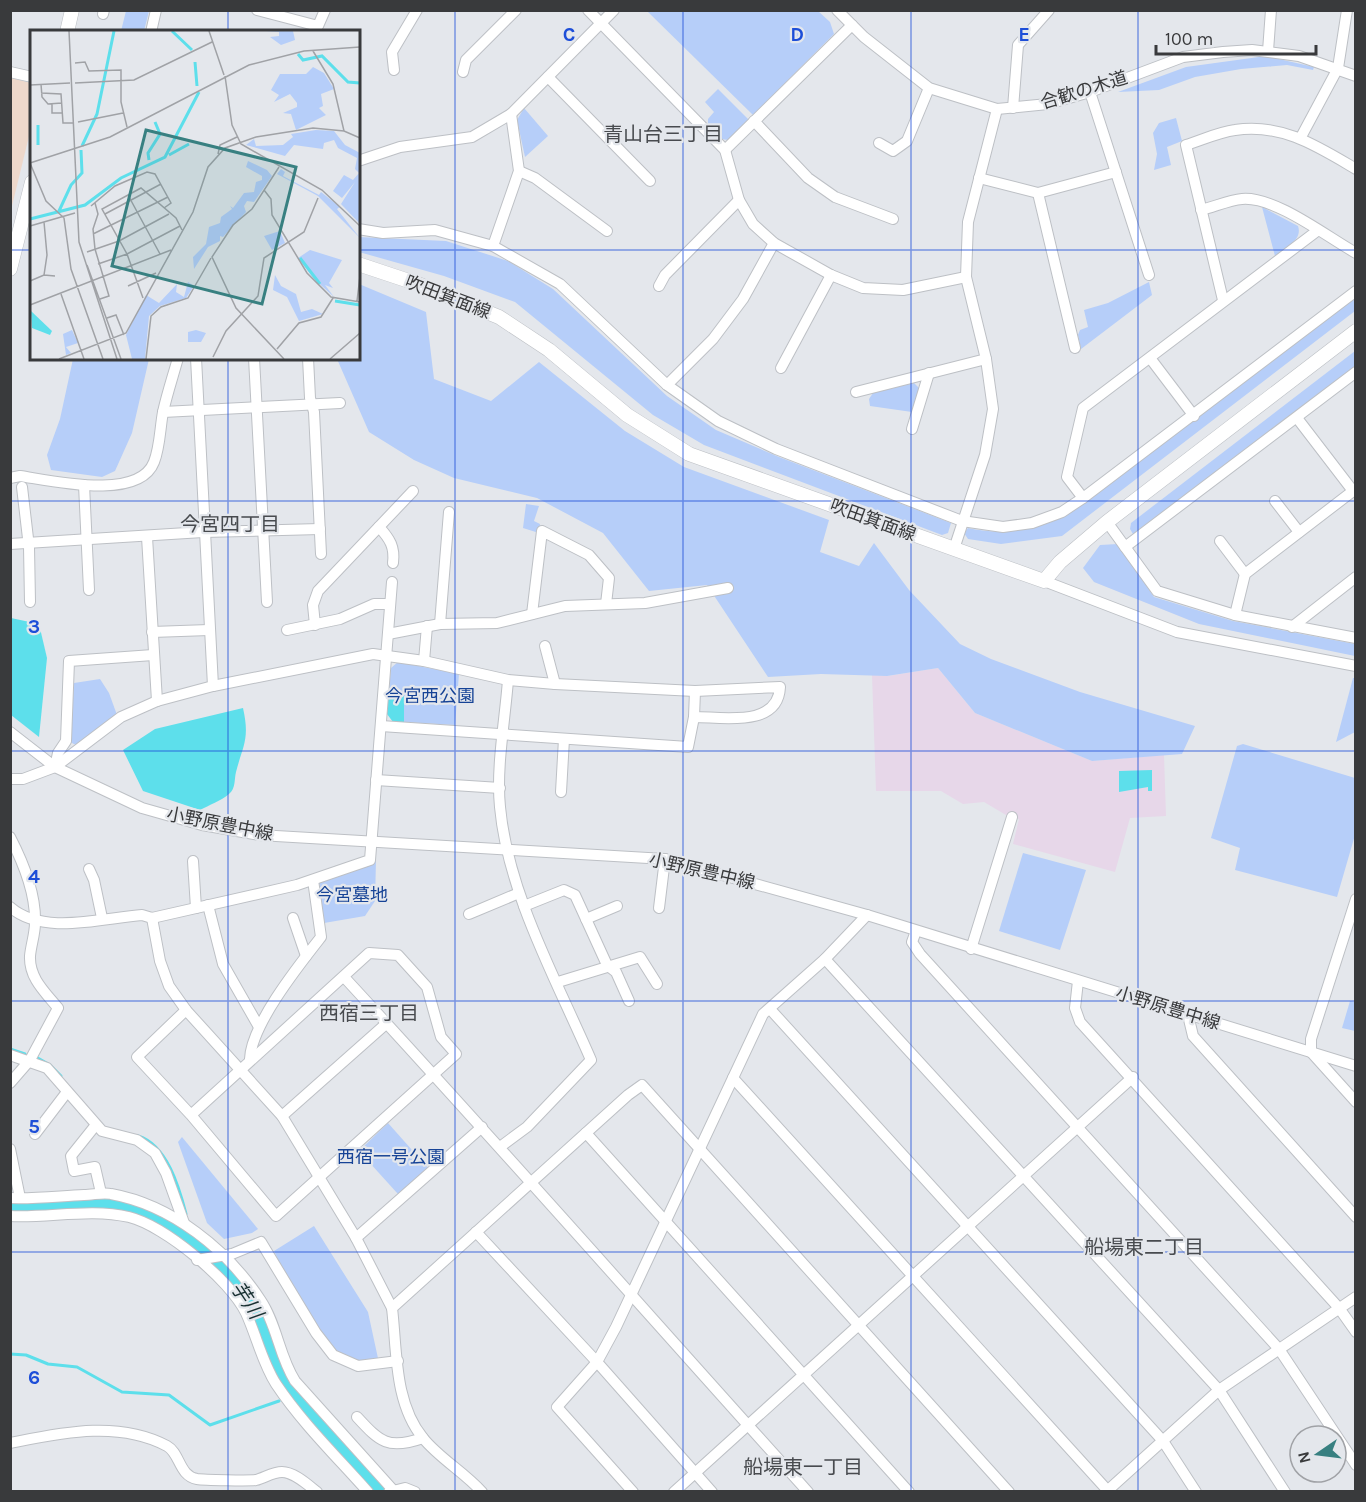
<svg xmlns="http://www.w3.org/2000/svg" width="1366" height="1502" font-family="Karla,'Noto Sans JP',sans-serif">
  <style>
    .commercial { fill: #eed8cb }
    .education { fill: #e7d7e9 }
    .green { fill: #b6cef9 }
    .water { fill: #5ddfeb }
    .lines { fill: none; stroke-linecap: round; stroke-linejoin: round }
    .stream { stroke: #5ddfeb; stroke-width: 3 }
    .river { stroke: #5ddfeb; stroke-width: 20 }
    .minor-casing { stroke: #bdc0c5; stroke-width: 12 }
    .major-casing { stroke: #bdc0c5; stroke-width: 15 }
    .minor { stroke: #fff; stroke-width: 10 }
    .major { stroke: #fff; stroke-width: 14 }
    .grid { fill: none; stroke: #1d4ed8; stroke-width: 1.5; stroke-opacity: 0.55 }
    .labels { text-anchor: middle; stroke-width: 4.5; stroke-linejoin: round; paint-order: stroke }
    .street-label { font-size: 18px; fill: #393a3c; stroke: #e4e7ec }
    .park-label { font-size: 18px; fill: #164396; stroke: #e4e7ec }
    .neighbourhood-label { font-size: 20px; fill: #484b4f; stroke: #e4e7ec }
    .water-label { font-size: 20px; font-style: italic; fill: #182f31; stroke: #e4e7ec }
    .inset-river { fill: none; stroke: #5ddfeb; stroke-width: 3 }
    .inset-road { fill: none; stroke: #a0a2a6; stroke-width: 1.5 }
    .view { fill: #388081; fill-opacity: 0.15; stroke: #388081; stroke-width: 3 }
    .inset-edge { fill: none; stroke: #393a3c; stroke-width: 3 }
    .grid-label { font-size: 20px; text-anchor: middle; font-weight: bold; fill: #1d4ed8; stroke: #e4e7ec; stroke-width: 4.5; stroke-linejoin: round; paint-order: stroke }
  </style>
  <rect width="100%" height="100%" fill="#e4e7ec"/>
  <path class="commercial" d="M11,78L31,83L32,124L11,210Z"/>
  <path class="education" d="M938,668L975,713L1092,761L1164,755L1166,816L1130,818L1115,872L1013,844L1019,819L1006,815L984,802L963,804L941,791H876L872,675L888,676Z"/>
  <g class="green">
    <path d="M126,11H149L144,31H121Z"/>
    <path d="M647,11H818L830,22L834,34L753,115Z"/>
    <path d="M1266,56L1314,67L1313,70L1287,65L1241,69L1195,77L1159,90L1118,92L1186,67Z"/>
    <path d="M718,89L749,120L728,140L721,139L708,125V119L714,112L705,102Z"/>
    <path d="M524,108L548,136L525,157L517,120Z"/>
    <path d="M1176,118L1182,141L1167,147L1171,165L1154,170L1157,154L1153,133L1159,123Z"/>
    <path d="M1262,207L1298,226C1303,240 1285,248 1275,256Z"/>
    <path d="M358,237L446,241L508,261L553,289L667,396L716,430L779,457L951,523L948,533L942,535L704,445L653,415L515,302L444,276L359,252Z"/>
    <path d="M1149,282L1152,295L1081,349L1078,335L1080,330L1088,327L1084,310L1108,303Z"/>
    <path d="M359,284L426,312L434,379L491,401L539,362L625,431L684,467L829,520L820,552L859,566L874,543L909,590L960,644L991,659L1080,692L1195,726L1182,754L1092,761L975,713L938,668L887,676L821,674L768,677L707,585L649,591L603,533L537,498L454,478L414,460L369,432L337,359L358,358Z"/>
    <path d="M1355,296V311L1062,536L1001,544L968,539L964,533L968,528C1011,538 1050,525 1087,502Z"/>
    <path d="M1355,351V366L1133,534L1130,529L1131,523Z"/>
    <path d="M73,359H149L132,433L115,471L102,477L51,470L47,455L60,419Z"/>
    <path d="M914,383L919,388L912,412L870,406L869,399L873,393Z"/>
    <path d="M526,504L539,506L534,521L540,524L539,533L523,528Z"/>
    <path d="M1118,544L1154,597L1233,621L1355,644V656L1199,624L1094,582L1083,568L1100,545Z"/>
    <path d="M398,662L459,674L455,725L404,722V693L389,690L391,668Z"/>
    <path d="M1353,678H1356L1355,732L1336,742Z"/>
    <path d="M100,679L109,693L117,715L76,745L70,742L74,683Z"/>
    <path d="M1243,744L1355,778V835L1337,897L1235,870L1240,848L1211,838L1237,746Z"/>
    <path d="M1023,853L1086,870L1060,950L999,931Z"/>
    <path d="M376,860L375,901L365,916L324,923L319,881Z"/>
    <path d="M1350,1001L1355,1002V1031L1342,1028Z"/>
    <path d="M388,1123L428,1168L398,1194L359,1151Z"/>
    <path d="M182,1137L258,1229L252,1233L224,1239L207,1223L178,1142Z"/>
    <path d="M314,1226L368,1312L379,1363C363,1365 350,1365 335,1356C314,1344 286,1275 274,1251Z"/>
  </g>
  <g class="water">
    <path d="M11,618L39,624L47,658L39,737L11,715Z"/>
    <path d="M389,690L404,692V722H393L387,714Z"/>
    <path d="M243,708C250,739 243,745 236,772C234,780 236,788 229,794C221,801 209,805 200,810L143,791L123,750L155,729Z"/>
    <path d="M1152,770V791H1148V787L1119,792V771Z"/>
  </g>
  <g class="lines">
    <g class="stream">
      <path d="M10,1049L25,1054"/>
      <path d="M36,1057L50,1065L61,1076"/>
      <path d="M138,1136C167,1145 179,1187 186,1214"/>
      <path d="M10,1354L26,1355L48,1364L77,1367L122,1392L169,1395L210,1425L279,1401"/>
      <path d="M293,1397L297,1395"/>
    </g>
    <path class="river" d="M10,1205L106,1203L148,1212L172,1225L238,1282L261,1319L288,1383L383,1492"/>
    <g class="minor-casing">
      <g id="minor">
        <path d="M257,10L318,26L325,10"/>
        <path d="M588,10L725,150L739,200L753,224L774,243L831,275L863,288L903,290L966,277"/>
        <path d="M837,10L864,37L929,88L997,109L1048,104L1090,92L1183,57L1223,52L1252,50L1299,56L1356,76"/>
        <path d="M103,14L104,10"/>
        <path d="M151,32L156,10"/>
        <path d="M1268,51L1271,10"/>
        <path d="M394,70L392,52L417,10"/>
        <path d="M10,72L32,77"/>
        <path d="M463,72L466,60L516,10"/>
        <path d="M548,77L650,181"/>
        <path d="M1090,92L1149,275"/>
        <path d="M1013,108L1018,45L1049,10"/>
        <path d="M754,121L808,178L835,197L893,219"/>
        <path d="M1301,137L1338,68L1347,10"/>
        <path d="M879,143L893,151L907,141L929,88"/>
        <path d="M725,150L852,25"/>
        <path d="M358,161L400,147L472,137L511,114L614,10"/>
        <path d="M519,171L535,178L607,231"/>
        <path d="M979,178L1038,193L1116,172"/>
        <path d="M1038,193L1075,348"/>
        <path d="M1201,210C1214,207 1229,200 1242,199C1275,196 1327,237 1356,253"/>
        <path d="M358,229L383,233L435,230L493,246L560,284L667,385L718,421L776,449L962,521L1003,527L1032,523L1062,512L1083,498L1356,291"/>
        <path d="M493,246L519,171L511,114"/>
        <path d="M659,286L665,275L739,200"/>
        <path d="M1223,300L1186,145C1202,140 1219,132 1235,130C1282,123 1317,146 1356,169"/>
        <path d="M196,358L213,686"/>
        <path d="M254,358L267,602"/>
        <path d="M308,358L310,398L314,412L321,554"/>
        <path d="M1150,358L1194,416"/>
        <path d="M781,368L831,275"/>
        <path d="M667,385L713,339L743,299L774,243"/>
        <path d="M856,392L986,359"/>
        <path d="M163,412L340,403"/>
        <path d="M912,429L929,373"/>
        <path d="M10,478L20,476C53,481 139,501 154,462C160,447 160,428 163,412C167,394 173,376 178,358"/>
        <path d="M84,485L89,590"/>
        <path d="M22,487L29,547L30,602"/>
        <path d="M1083,498L1067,477L1083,408L1317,231"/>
        <path d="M1275,501L1299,532"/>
        <path d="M1107,522L1157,591L1235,615L1356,638"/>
        <path d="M379,527C390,539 395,547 393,563"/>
        <path d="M147,537L157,701"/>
        <path d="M1220,541L1245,574"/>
        <path d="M10,544L203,532L320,529"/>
        <path d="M1125,547L1356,372"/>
        <path d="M954,549L985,455L993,409L986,359L966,277L968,222L997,109"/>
        <path d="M1044,581L1177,632L1356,666"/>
        <path d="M532,614L542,531L589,555L609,578L606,604"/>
        <path d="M1235,615L1245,574L1353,491L1297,418"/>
        <path d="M440,624L449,512"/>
        <path d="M315,625L313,605L318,591L413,491"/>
        <path d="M1292,627L1356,577"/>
        <path d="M287,630L340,619L374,604H390"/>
        <path d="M152,632L209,630"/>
        <path d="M388,634L440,624L497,623L565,606L645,603L728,588"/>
        <path d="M545,646L555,684"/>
        <path d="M424,661L427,626"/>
        <path d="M381,726L688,747L694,717L695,691"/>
        <path d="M10,732L55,767L142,808L202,825L259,835L665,859L867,915L1356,1066"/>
        <path d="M55,767L58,753L66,741L69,661L153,655"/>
        <path d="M10,779H23L55,767L121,717L157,701L213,686L373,654L424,661L508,680L555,684L695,691L780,687C778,728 723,717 694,717"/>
        <path d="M376,780L500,788"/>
        <path d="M561,792L564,739"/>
        <path d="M10,837C23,862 36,895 35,923C35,934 31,945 30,956C29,978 45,992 58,1008L30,1060L10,1083"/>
        <path d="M193,861L196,908"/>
        <path d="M89,869L94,880L102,918"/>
        <path d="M1356,899L1311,1039V1052L1356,1102"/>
        <path d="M208,905L223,964L259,1027"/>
        <path d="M524,906L564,890L575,895L607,965L616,972L629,1001"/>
        <path d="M10,907C43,936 102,918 142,915L152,918L297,885L370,860L392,582"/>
        <path d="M659,908L665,859"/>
        <path d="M469,914L519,893"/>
        <path d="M152,918L160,961L169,986L186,1010L282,1116L356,1238L392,1308"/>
        <path d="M293,918L306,956"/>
        <path d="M586,919L617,906"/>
        <path d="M916,931L912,942L920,954L1279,1349L1356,1465"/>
        <path d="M971,949L1012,817"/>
        <path d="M825,959L1219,1390L1285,1492"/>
        <path d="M344,977C501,1147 653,1320 808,1492"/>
        <path d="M1078,981L1075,1008L1080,1022L1339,1308L1356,1332"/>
        <path d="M558,982L640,957L657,984"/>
        <path d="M770,1009L1163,1441L1196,1492"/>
        <path d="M186,1010L137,1057L191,1115L276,1216L456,1054L441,1037L427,987L398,955L369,953L191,1115"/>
        <path d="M1188,1015L1193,1036L1356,1217"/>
        <path d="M10,1055L47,1068L102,1131L137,1140L155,1153L166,1173L184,1223"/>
        <path d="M250,1059C251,1025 299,965 321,937L313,880"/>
        <path d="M733,1078L1109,1492"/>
        <path d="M282,1116L387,1023"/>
        <path d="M95,1126L71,1156L74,1171L95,1167L101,1193"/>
        <path d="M586,1133L909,1492"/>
        <path d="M35,1134L67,1092"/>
        <path d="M500,1147L527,1127L591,1060C557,981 508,894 500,807C496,768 505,720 508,680"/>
        <path d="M10,1149L20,1198"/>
        <path d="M10,1198C35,1199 60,1196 84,1195C93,1195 103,1192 111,1194C172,1205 228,1250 261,1301C277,1325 279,1356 295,1381L393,1490"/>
        <path d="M10,1216C50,1218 90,1208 129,1217C165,1226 230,1280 246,1313C257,1337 262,1362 276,1384C302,1423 337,1457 368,1492"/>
        <path d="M476,1232L597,1362L712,1492"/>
        <path d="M356,1238L482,1127"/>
        <path d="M197,1260L232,1254L261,1242L316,1333L333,1355L358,1366L398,1361"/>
        <path d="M357,1417C380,1442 388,1450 423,1438"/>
        <path d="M10,1443C61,1433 118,1420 167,1446C180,1453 179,1476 197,1479C204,1480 249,1481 256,1480C264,1478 273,1472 282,1472C294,1472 308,1485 317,1492"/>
        <path d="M389,1492L405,1488L415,1492"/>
        <path d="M482,1492C464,1472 439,1458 423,1438C394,1403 397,1350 392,1308L628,1095L642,1085L1009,1492"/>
        <path d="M633,1492L557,1407L597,1362L616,1327L763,1014L825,959L867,915"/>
        <path d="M674,1492L1133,1077"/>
        <path d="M1106,1492L1219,1390L1356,1297"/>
      </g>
    </g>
    <g class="major-casing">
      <g id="major">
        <path d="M67,32L72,10"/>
        <path d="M358,264L418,284L499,317L549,350L627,415L689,454L1044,581L1060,562L1107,522L1356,331"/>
        <path d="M10,269L32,182"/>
      </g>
    </g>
    <use href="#minor" class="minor"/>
    <use href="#major" class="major"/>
  </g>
  <path class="grid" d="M228,10V32M455,10V1492M683,10V1492M911,10V1492M1138,10V1492M10,250H32M358,250H1356M228,358V1492M10,501H1356M10,751H1356M10,1001H1356M10,1252H1356"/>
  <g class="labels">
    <g class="street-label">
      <text transform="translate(1084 90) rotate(-17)" y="6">合歓の木道</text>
      <text transform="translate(448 297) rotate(21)" y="6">吹田箕面線</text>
      <text transform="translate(873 520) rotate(20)" y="6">吹田箕面線</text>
      <text transform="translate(220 824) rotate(11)" y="6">小野原豊中線</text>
      <text transform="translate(702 871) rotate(13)" y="6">小野原豊中線</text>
      <text transform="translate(1168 1008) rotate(17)" y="6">小野原豊中線</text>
    </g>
    <g class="park-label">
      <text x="430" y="702">今宮西公園</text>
      <text x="352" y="901">今宮墓地</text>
      <text x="391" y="1163">西宿一号公園</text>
    </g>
    <g class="neighbourhood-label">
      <text x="663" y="141">青山台三丁目</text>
      <text x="230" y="531">今宮四丁目</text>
      <text x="369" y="1020">西宿三丁目</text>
      <text x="1144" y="1254">船場東二丁目</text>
      <text x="803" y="1474">船場東一丁目</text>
    </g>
    <g class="water-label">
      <text transform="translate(247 1300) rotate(56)" y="7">芋川</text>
    </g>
  </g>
  <g transform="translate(30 30)">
    <rect width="330" height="330" fill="#e4e7ec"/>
    <path d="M236,1H263L265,10L251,15L240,7L249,6V2ZM283,37L294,43L304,59L291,64L293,76L289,78L296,85L266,100L261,84L253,83L267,77V73L260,64L244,72L249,65L241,60L250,44H276ZM286,100L304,101L315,115L330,123V194L311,174L325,152L312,168L303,161L314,145L323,150L329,143L325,139L327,128L308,118L304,110L294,113L293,119L264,115L255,126L216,115L224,109L226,116L253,115L263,107L261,104ZM218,131L237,140L242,146L224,172L217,171L214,176L216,182L193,207L190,206V211L178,217L164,239L163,227L176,214L179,197L190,193L191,187L202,179L200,176L203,178L214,163L224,162L226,152L232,150V146L216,137ZM251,139L255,142L253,146L289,165L291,162L310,177L307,179L330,208L288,166L247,144ZM250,201L255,213L242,220L234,206ZM280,220L312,230L299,253L303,258L295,255L304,267L283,248L268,228ZM245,245L251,256L266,264L271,282L282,279L293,284L269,291L257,267L243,260ZM158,252L164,256L156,268L130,276L119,286L115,329H102L96,305L116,265L129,273L147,254L146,262L154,267ZM42,300L48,313L36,317L41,323L36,325L33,304ZM166,300L176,303L171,312H158V302Z" fill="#b6cef9"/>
    <path d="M1,281L22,301L20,305L2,298Z" fill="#5ddfeb"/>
    <path class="inset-river" d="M142,1L162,20M268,24L273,30L292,26L318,52L330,53M165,32L167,56M8,115V95M52,116L67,84L84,1M139,125L159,114M119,130L118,123L130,104L125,92M29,181L41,155L52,143L51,120M0,189L55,175L91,148L135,127L169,62M270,228L290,254M305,271L330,275"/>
    <path class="inset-road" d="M39,1L49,212L87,329M179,1L194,45M283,21L303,54L314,101M45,33L55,32L59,41L91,40V72L97,97M195,46L202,95L211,114L292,160L330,196M45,53L104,50L182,12M11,54L12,67L18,74L32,73M0,55L40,53M11,63L31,64L33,93H43M22,74V83H32M48,92L93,83M188,124L190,115L207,107M0,133L16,171L34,188L41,239L73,329M0,133L80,107L219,35L274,21L330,17M249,137L222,179L203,195L182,227L206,278L254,329M234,160L241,169L242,185L277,243L301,267L330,272M98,165L130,224M65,173L68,184L63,199L65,219L79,266L70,269M61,176L85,156L117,142L125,144L141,173L134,178M75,184L131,154M0,196L45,183M63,204L138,167M57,222L89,211L139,184M68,234L97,224L150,196M57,235L91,329M14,245L17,225L14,192M0,251L14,245L25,246M98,256L126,243M31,264L54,329M113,268L97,224L72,179L111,158L146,188L152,200M327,271L330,246M0,275L141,220M77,288L86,285L94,305M247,319L269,293L291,287L303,268M183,327L196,301L228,266L234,228L274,202L288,168M29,329L96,303L163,182L178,137L195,118L226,107L283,98L314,101L330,108M116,329L121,286L131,277L158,268L181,228M300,329L330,303"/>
    <path class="view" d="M116,100L266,137L232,274L82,236Z"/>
    <rect width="330" height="330" class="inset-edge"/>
  </g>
  <g class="grid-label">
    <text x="569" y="41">C</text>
    <text x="797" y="41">D</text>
    <text x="1024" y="41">E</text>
    <text x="34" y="633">3</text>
    <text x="34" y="883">4</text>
    <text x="34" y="1133">5</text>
    <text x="34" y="1384">6</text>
  </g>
  <rect width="1366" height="1502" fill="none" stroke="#393a3c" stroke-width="24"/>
  <g transform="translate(1318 1454) rotate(256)"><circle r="28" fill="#e4e7ec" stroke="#a0a2a6" stroke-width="1.5"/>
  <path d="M0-4.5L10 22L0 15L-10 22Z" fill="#388081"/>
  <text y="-9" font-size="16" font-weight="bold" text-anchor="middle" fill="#393a3c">N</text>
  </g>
  <path d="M1156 45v9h160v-9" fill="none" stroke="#393a3c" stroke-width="3"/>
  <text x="1165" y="45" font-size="18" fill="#393a3c" stroke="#e4e7ec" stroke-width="4.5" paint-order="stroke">100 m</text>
</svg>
